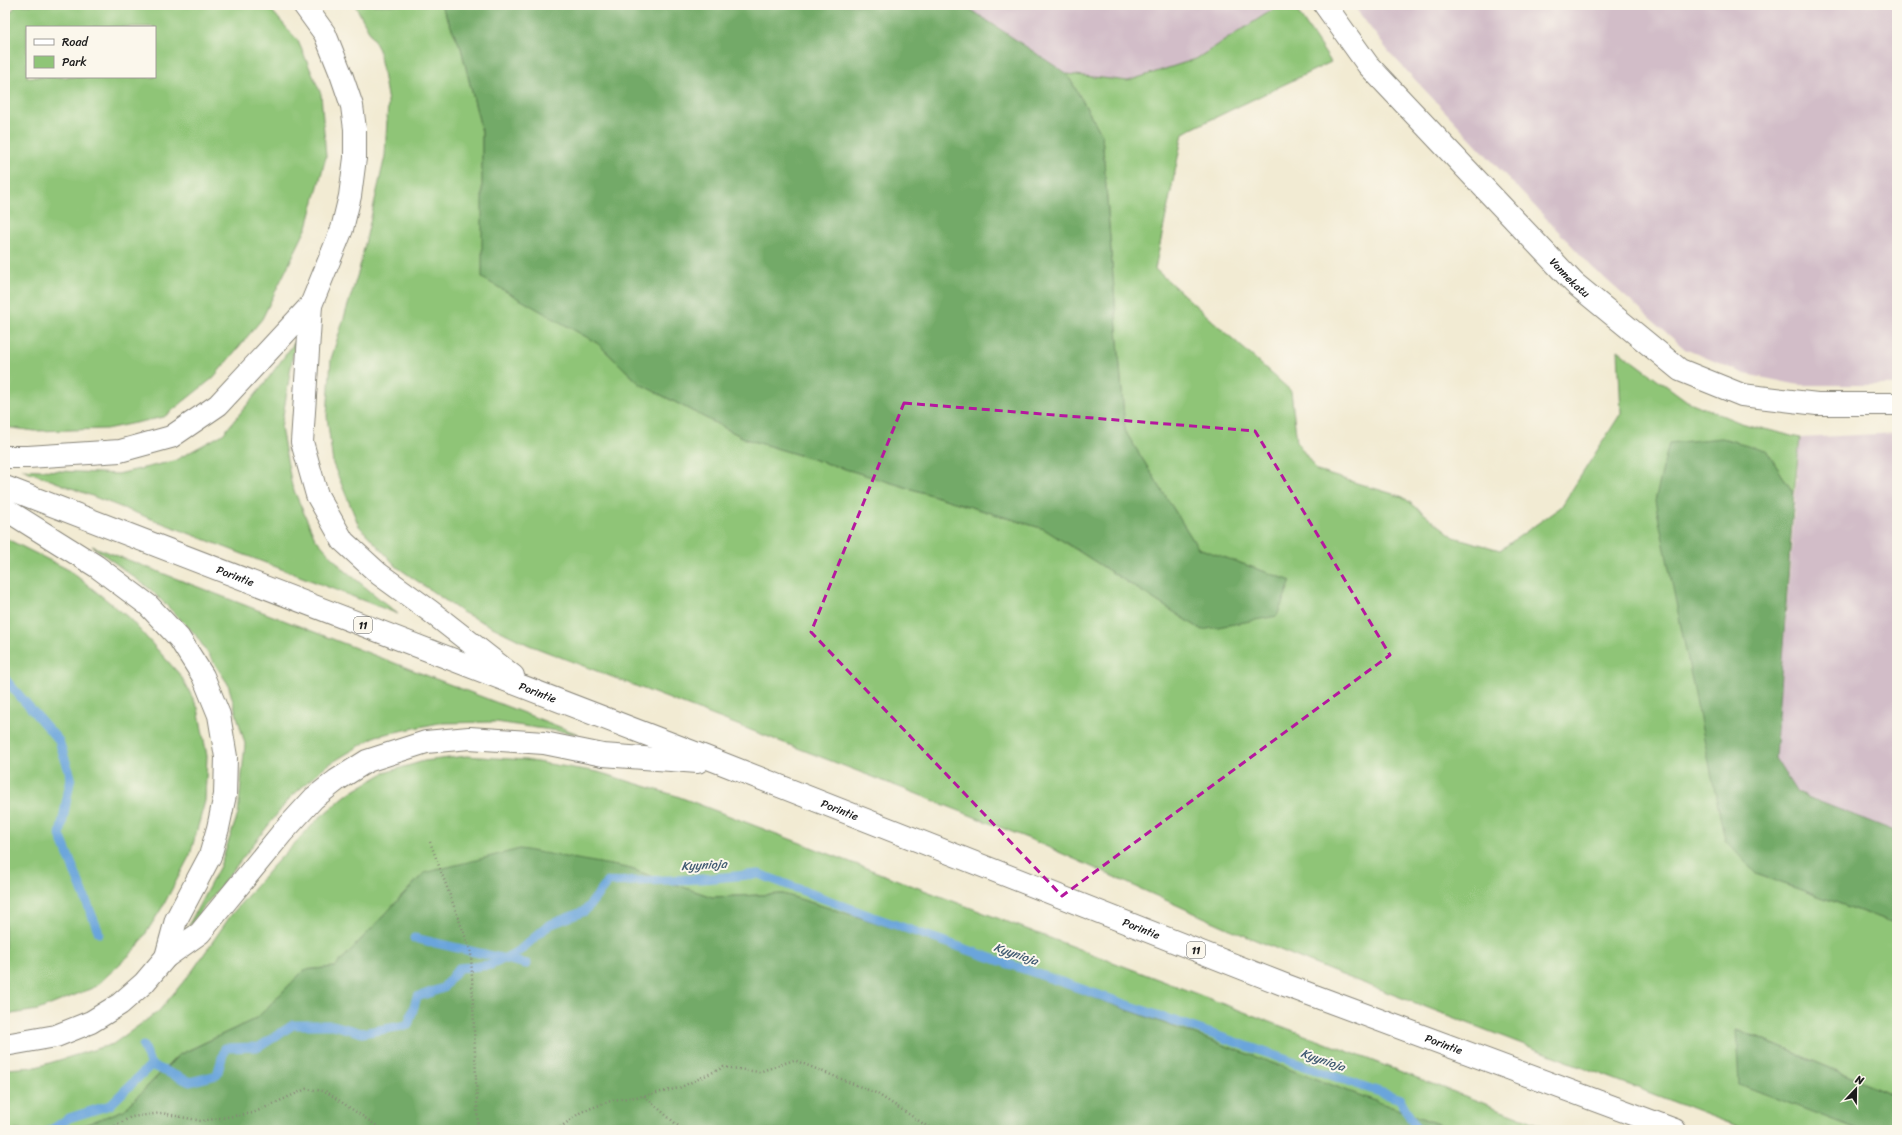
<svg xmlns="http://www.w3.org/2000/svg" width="1902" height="1135" font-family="Sriracha,sans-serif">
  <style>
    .industrial { fill: #d2bdc8 }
    .green { fill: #8fc577; stroke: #56704a; fill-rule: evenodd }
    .forest { fill: #73aa68; stroke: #486342 }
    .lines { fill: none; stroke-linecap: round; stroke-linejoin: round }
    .stream { stroke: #6ba5db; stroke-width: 9 }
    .street-casing { stroke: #878478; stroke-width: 24 }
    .highway-casing { stroke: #878478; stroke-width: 24 }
    .path { stroke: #878478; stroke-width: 2.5; stroke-dasharray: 1 3; stroke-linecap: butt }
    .street { stroke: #fff; stroke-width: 22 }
    .highway { stroke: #fff; stroke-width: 22 }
    .marked { fill: none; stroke: #b5179e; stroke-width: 3; stroke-dasharray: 8 5; stroke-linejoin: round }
    .labels { text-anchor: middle; stroke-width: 4; stroke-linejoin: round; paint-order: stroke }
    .shield { fill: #fbf7ec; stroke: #5f5e5a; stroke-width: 1 }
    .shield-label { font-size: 10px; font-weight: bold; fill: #1c1c1c }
    .street-label { font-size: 11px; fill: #1c1c1c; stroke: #fbf7ec }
    .water-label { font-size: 12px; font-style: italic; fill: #405a72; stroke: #fbf7ec }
  </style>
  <rect width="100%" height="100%" fill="#fbf7ec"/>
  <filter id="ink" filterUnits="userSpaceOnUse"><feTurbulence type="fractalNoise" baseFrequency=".025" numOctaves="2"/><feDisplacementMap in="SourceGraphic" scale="8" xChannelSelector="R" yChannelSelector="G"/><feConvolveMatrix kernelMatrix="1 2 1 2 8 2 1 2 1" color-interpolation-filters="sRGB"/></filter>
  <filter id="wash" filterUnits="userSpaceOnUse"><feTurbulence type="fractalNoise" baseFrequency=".012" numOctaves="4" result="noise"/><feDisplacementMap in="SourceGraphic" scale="16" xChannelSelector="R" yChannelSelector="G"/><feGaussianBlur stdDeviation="0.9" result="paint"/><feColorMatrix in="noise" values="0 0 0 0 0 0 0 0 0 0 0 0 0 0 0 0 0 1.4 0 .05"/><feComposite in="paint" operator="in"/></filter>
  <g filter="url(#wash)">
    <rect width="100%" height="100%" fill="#f2ebd3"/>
    <g class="industrial">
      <path d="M964,5H1280L1196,59L1128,81L1067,74Z"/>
      <path d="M1353,5H1897V385H1799L1745,374L1685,349L1593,268L1389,52Z"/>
      <path d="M1897,433V832L1797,793L1775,758L1800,438Z"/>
    </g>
    <g class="green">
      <path d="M16,5H267L298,41L321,94L326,157L307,227L262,319L213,378L164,417L106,429L35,431L5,427V21ZM27,27H155V77H27Z"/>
      <path d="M355,5H441L461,48L482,132L483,278L597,343L640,384L746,439L1044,529L1202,630L1291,581L1198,548L1125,431L1102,135L1067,74L1128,81L1196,59L1280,5H1293L1331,62L1183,133L1155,269L1291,391L1297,442L1317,471L1403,497L1454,537L1500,550L1561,507L1621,413L1618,350L1687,401L1741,423L1800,438L1794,494L1766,450L1756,874L1897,924V1096L1737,1029L1740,1084L1859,1130H1747L1329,970L1241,934L1032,840L912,792L529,645L462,612L397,567L359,526L333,464L327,416L331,359L359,270L385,156L388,102L379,50Z"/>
      <path d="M295,342L281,428L292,486L315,538L342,568L398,614L22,469L118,474L174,461L223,434L261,388Z"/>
      <path d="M5,538L69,570L129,618L181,676L198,708L207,756L205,801L190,855L163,906L136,949L95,987L38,1010L5,1015Z"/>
      <path d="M92,546L578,734L496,722L439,723L376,736L323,768L289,799L186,930L220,866L238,814L245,744L228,684L195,634L150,589Z"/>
      <path d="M466,756L525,760L598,772L677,796L1554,1130H1454L962,949L783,894L712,897L628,868L424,873L335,967L304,970L257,1018L178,1055L124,1110L71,1130H5V1069L36,1067L113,1044L159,1011L193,970L231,915L272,867L318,819L345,796L384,773L424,761Z"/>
    </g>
    <g class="forest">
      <path d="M441,5H964L1067,74L1102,135L1125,431L1198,548L1291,581L1277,616L1202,630L1044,529L746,439L640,384L597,343L482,278V132L461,48Z"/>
      <path d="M1722,438L1766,450L1794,494L1775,758L1797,793L1897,832V924L1756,874L1725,840L1655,501L1669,443Z"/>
      <path d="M520,849L628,868L712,897L783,894L962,949L1454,1130H71L124,1110L179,1055L257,1018L304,970L335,967L424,873Z"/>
      <path d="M1736,1029L1897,1096V1130H1859L1739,1084Z"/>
    </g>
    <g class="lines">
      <g class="stream">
        <path d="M5,679L59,741L71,777L60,835L99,933"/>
        <path d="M414,938L527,964"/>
        <path d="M143,1046L151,1065"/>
        <path d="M51,1130L69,1118L110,1105L151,1065L190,1082L217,1075L225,1048L259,1047L293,1025H333L362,1033L408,1025L417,997L443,988L459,968L491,965L519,951L549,925L585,911L608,882L702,879L759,874L870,916L1400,1099L1417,1130"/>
      </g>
    </g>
  </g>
  <g filter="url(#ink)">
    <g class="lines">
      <g class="street-casing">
        <g id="street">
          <path id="s1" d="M1325,5L1368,65L1574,283L1680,370L1742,395L1817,404H1897"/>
        </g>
      </g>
      <g class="highway-casing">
        <g id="highway">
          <path d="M311,305L302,442L317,495L343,541L379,574L430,611L513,676"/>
          <path d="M5,457H28L120,451L171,437L218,405L311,305L342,229L350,196L355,158V129L352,106L341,74L325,34L304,5"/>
          <path id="s2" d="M5,487L721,763L1285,985L1675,1130"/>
          <path d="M5,509L96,566L148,605L179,638L203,676L219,715L226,757L225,795L218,828L210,856L176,920L166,957"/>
          <path d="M5,1045L56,1036L91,1022L120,1004L144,983L166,957L200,933L282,833L314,798L337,780L367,761L426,742L469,738L544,743L603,755L698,762"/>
        </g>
      </g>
      <g class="path">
        <path d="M430,842L471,952L478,1130"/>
        <path d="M644,1096L683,1130"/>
        <path d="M108,1130L131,1117L162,1113L201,1121L253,1113L306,1089L325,1091L383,1130"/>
        <path d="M557,1130L581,1112L613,1100L644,1096L679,1088L724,1067L759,1072L794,1060L876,1093L933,1130"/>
      </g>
      <use href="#street" class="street"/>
      <use href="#highway" class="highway"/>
    </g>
  </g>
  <path class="marked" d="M904,403L1255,431L1390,655L1062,896L811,632Z"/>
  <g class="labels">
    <g class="shield">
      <rect x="354" y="617" width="18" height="16" rx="3"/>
      <rect x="1187" y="942" width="18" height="16" rx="3"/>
    </g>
    <g class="shield-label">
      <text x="363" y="629">11</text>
      <text x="1196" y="954">11</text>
    </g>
    <g class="street-label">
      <text dy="4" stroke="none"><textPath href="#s1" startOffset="367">Vannekatu</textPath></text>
      <text dy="4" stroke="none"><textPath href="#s2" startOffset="247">Porintie</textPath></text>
      <text dy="4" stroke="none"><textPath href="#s2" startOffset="571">Porintie</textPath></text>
      <text dy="4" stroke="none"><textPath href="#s2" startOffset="895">Porintie</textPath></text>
      <text dy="4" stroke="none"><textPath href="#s2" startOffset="1219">Porintie</textPath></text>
      <text dy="4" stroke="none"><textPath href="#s2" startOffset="1543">Porintie</textPath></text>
    </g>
    <g class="water-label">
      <text transform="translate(704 865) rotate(-3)" y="4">Kyynioja</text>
      <text transform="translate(1016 954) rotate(19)" y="4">Kyynioja</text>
      <text transform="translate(1323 1060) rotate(19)" y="4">Kyynioja</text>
    </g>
  </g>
  <rect width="1902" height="1135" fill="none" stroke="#fbf7ec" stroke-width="20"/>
  <rect x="26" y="26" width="130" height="52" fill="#fbf7ec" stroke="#a29f99"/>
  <rect x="34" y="39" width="20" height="6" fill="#ffffff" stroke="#a29f99"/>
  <text x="62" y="46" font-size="12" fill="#1c1c1c">Road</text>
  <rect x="34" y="56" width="20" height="12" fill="#8fc577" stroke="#a29f99"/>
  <text x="62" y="66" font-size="12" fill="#1c1c1c">Park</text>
  <g transform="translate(1856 1089) rotate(22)" stroke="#fbf7ec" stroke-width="3" paint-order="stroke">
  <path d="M0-3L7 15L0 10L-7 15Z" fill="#1c1c1c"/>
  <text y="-6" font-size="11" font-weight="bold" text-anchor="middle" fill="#1c1c1c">N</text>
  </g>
</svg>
